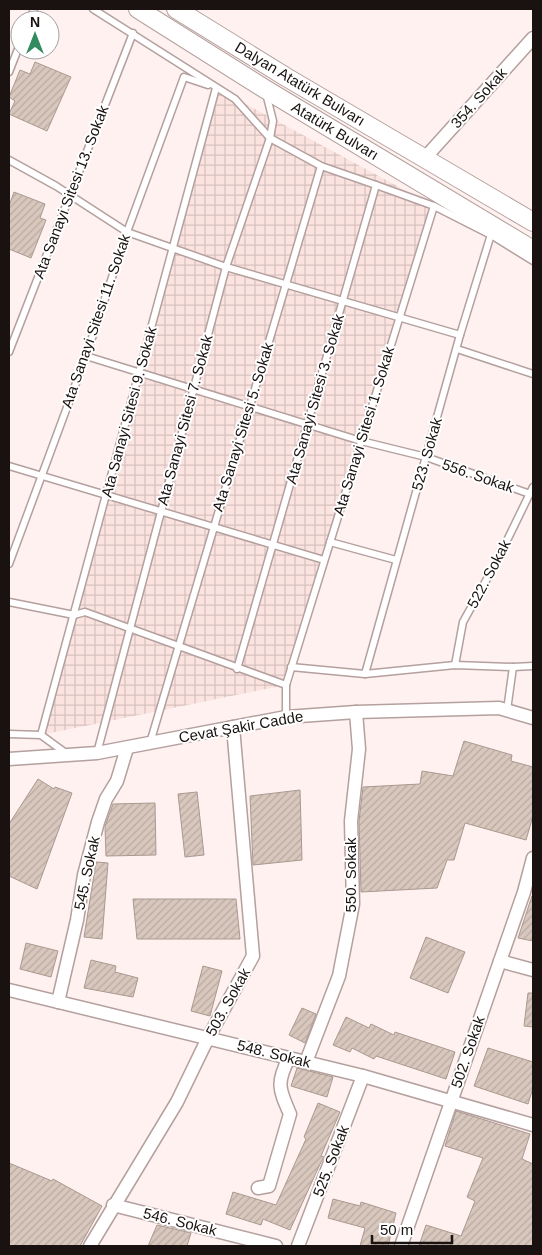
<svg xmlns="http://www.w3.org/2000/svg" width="542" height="1255" font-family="Helvetica,sans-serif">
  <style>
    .industrial { fill: url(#industrial-grid) }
    .building { fill: url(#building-hatch); stroke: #a9998f }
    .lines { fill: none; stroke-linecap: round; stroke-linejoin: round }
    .service-casing { stroke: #b4a09e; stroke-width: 9 }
    .minor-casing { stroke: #b4a09e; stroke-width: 15 }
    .secondary-casing { stroke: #b4a09e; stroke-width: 20 }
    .service { stroke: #fff; stroke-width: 6 }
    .minor { stroke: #fff; stroke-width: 12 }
    .secondary { stroke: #fff; stroke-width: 18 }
    .labels { text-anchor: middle; stroke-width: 4; stroke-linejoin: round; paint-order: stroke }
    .street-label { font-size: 15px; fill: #191211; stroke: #fff }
  </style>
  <defs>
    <pattern id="industrial-grid" width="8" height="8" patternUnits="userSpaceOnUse" patternTransform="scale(1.25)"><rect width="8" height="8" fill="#fbe3e0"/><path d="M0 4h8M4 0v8" fill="none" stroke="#d7c2bf"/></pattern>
    <pattern id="building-hatch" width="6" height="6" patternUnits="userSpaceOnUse" patternTransform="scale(1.25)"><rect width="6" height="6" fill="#d8c7bd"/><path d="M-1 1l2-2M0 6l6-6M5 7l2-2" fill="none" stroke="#b9aaa1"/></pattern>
  </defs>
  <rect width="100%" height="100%" fill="#fef1ef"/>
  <path class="industrial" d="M216,88L434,206L286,685L41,735Z"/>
  <g class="building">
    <path d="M35,62L71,77L47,131L9,114L15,101L9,97L20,70L30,74Z"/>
    <path d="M14,192L45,204L40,218L46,220L31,258L9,249V206Z"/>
    <path d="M464,741L512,755L511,761L533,767V816L526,840L465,823L454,860H447L437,888L361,892L359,821L363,787L420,784L422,771L453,776Z"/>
    <path d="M38,779L54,789L55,787L72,793L37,889L9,876V824Z"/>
    <path d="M300,790L302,860L253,865L250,796Z"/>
    <path d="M197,792L204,855L185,857L178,794Z"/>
    <path d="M155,803L156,855L106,856L105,826L113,804Z"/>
    <path d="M96,862L108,863L102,939L84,937Z"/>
    <path d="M532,896H533V941L518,938Z"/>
    <path d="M133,899H236L240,939H137Z"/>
    <path d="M426,937L465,952L448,993L410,978Z"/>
    <path d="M26,943L58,951L51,977L20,969Z"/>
    <path d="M91,960L116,966L115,972L138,978L133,997L84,988Z"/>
    <path d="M203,966L222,971L210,1016L191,1011Z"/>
    <path d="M528,993H533V1027L524,1026Z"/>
    <path d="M302,1008L316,1014L305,1043L289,1035Z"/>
    <path d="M346,1017L369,1028L371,1024L394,1035L395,1032L455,1052L446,1079L376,1056L374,1059L352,1048L350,1052L333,1045Z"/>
    <path d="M488,1048L533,1062V1088L528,1104L474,1086Z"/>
    <path d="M297,1068L333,1077L327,1097L291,1086Z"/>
    <path d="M318,1103L340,1112L321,1156L324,1157L321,1162L290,1230L263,1219L261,1225L226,1214L233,1192L276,1205L306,1139L304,1137Z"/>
    <path d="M456,1111L530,1134L522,1159L533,1164V1246H419L426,1225L461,1236L475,1201L467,1197L483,1158L445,1146Z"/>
    <path d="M9,1163L52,1181L53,1179L102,1206L80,1246H9Z"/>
    <path d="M333,1199L360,1206L361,1202L396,1213L388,1246H360L365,1228L328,1218Z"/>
    <path d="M157,1225L191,1233L187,1246H148Z"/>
  </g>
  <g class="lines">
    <g class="service-casing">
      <g id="service">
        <path d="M93,9L235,99L270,138L321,166L150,743"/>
        <path d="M30,20L34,9"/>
        <path d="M9,72L20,44"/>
        <path d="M9,160L56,186L127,232L226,267L460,335"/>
        <path d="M434,206L491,235L533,261"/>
        <path d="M457,349L533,374"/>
        <path d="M9,352L133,33"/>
        <path d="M86,356L361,441L426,457L530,494"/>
        <path d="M9,466L324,560"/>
        <path d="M330,542L396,560"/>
        <path d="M9,564L86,356L127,232L184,77L208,85"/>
        <path d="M9,602L74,615L85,612L286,685"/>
        <path d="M455,665L463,622L498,559L533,487"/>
        <path d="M291,667L365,674L455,665L513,667L507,710"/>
        <path d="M513,667L533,666"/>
        <path d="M237,669L376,185L321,166"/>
        <path d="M365,674L460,335L493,228"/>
        <path d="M286,717V685L434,206L376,185"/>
        <path d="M9,734L41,735L67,754"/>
        <path d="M41,735L216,88"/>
        <path d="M97,753L226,267L270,138L273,121L266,93"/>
      </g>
    </g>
    <g class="minor-casing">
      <g id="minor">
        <path d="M424,159L533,38"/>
        <path d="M9,759L97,753L286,717L356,712L499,708L533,718"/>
        <path d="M500,961L533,970"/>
        <path d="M9,990L363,1076L533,1125"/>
        <path d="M58,1002L77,920L84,875L98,822L106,799L117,781L127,748"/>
        <path d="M306,1062L339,976L353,904L351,821L359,749L356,712"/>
        <path d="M258,1188L269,1186L290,1114C279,1089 276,1083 289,1058"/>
        <path d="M113,1205L276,1246"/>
        <path d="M90,1246L177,1102L208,1038L253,956L233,727"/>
        <path d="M298,1246L363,1076"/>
        <path d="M401,1246L524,892L533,858"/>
      </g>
    </g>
    <g class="secondary-casing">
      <g id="secondary">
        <path d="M138,9L265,89L533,250"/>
        <path d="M176,9L286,77L533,222"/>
      </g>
    </g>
    <use href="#service" class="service"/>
    <use href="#minor" class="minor"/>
    <use href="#secondary" class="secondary"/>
  </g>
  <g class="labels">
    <g class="street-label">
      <text transform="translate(300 84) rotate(31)" y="5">Dalyan Atatürk Bulvarı</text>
      <text transform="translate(479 98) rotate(-48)" y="5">354. Sokak</text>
      <text transform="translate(335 131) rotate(31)" y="5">Atatürk Bulvarı</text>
      <text transform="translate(71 192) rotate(-69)" y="5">Ata Sanayi Sitesi 13. Sokak</text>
      <text transform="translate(96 321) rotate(-71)" y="5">Ata Sanayi Sitesi 11. Sokak</text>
      <text transform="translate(315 399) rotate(-74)" y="5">Ata Sanayi Sitesi 3. Sokak</text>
      <text transform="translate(129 412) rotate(-75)" y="5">Ata Sanayi Sitesi 9. Sokak</text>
      <text transform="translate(185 420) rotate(-75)" y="5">Ata Sanayi Sitesi 7. Sokak</text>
      <text transform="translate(243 427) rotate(-73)" y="5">Ata Sanayi Sitesi 5. Sokak</text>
      <text transform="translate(364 431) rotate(-73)" y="5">Ata Sanayi Sitesi 1. Sokak</text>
      <text transform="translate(427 454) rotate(-74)" y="5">523. Sokak</text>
      <text transform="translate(478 476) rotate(19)" y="5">556. Sokak</text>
      <text transform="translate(489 574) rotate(-62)" y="5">522. Sokak</text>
      <text transform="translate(241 727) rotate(-10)" y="5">Cevat Şakir Cadde</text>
      <text transform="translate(87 873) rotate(-78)" y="5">545. Sokak</text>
      <text transform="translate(351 875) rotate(-90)" y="5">550. Sokak</text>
      <text transform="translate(228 1002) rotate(-61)" y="5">503. Sokak</text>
      <text transform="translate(468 1052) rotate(-71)" y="5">502. Sokak</text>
      <text transform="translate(274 1054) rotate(14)" y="5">548. Sokak</text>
      <text transform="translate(331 1161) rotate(-69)" y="5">525. Sokak</text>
      <text transform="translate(180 1222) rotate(14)" y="5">546. Sokak</text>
    </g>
  </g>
  <rect width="542" height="1255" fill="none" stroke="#191211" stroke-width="20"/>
  <g transform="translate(35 35)"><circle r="24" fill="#ffffff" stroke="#a3a0a0"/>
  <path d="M0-4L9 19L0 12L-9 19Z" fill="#338a5e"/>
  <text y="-8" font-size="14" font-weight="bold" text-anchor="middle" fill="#191211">N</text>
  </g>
  <path d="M372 1235v8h80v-8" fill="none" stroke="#191211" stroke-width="2.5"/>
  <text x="380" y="1235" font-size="15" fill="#191211" stroke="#ffffff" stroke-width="4" paint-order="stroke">50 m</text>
</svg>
